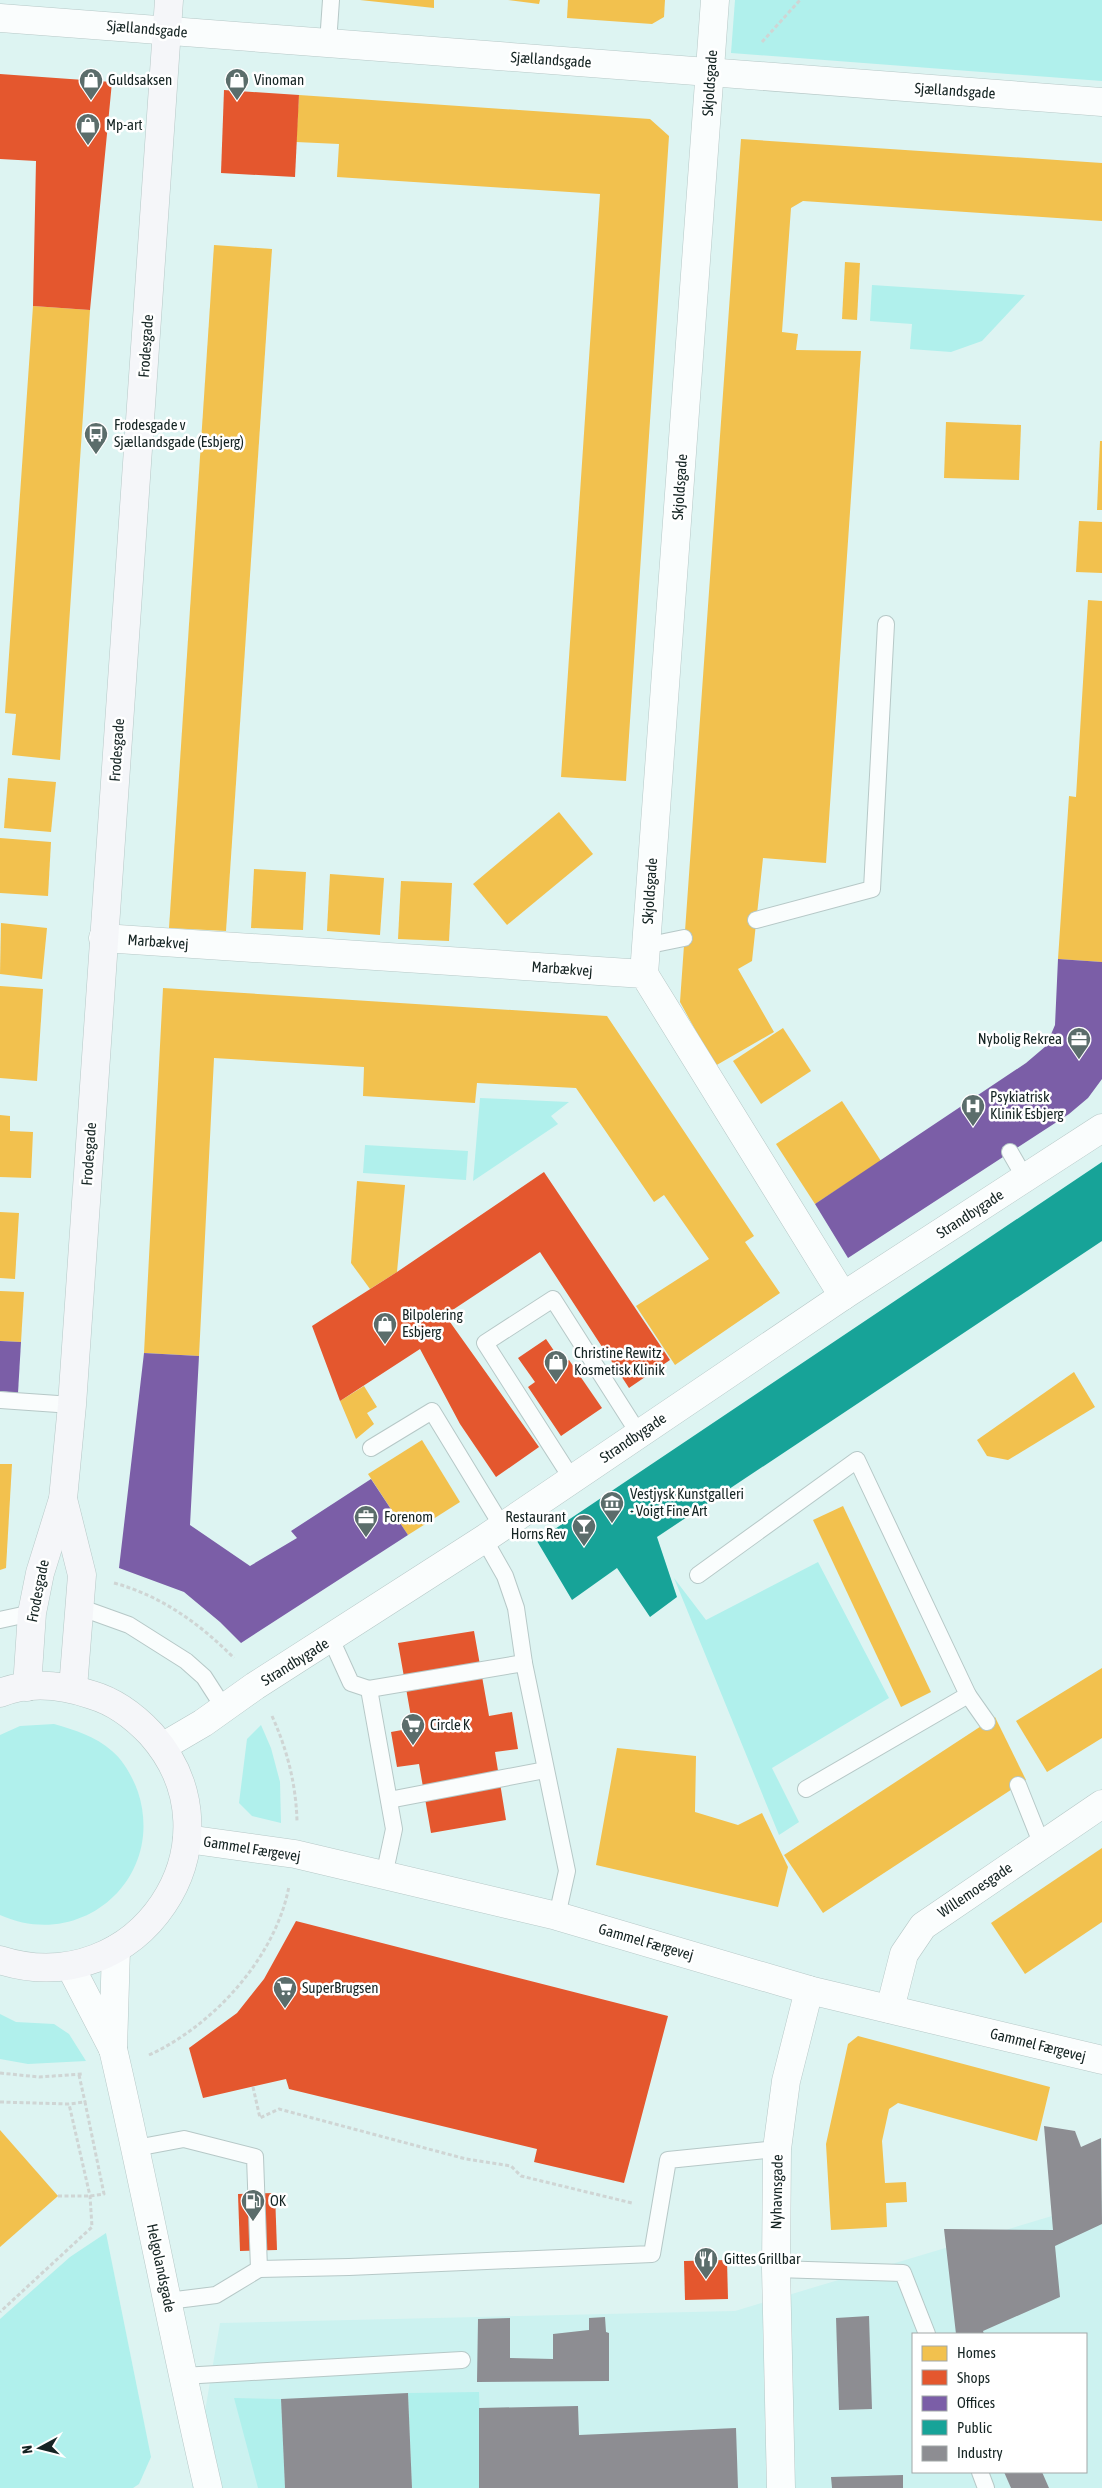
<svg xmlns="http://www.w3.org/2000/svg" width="1102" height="2488" font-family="'Asap Condensed',sans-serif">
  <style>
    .built { fill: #ccf2f0; fill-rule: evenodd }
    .green { fill: #b0f0ec }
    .homes { fill: #f2c14e }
    .shops { fill: #e4572e }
    .offices { fill: #7b5ea7 }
    .public { fill: #17a398 }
    .industry { fill: #8d8d92 }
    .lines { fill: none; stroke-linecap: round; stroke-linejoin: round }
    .service-casing { stroke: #b6c8c7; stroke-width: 18 }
    .minor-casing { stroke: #b6c8c7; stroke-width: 29 }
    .tertiary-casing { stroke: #b6c8c7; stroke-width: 29 }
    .secondary-casing { stroke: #b6c8c7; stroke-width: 29 }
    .path { stroke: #cfd5d4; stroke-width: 3; stroke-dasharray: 4 2.5; stroke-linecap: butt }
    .service { stroke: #fafdfd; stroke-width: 16 }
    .minor { stroke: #fafdfd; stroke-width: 28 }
    .tertiary { stroke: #fafdfd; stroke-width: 28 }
    .secondary { stroke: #f5f6f9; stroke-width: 28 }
    .labels { text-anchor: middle; stroke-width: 5; stroke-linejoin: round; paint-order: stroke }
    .street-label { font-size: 15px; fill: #152423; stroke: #fff }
    .poi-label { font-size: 15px; fill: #152423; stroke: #fff; text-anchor: start }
  </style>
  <rect width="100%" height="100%" fill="#ddf4f2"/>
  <path class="built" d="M1102,2201V2488H192L220,2323L735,2311ZM913,2334H1086V2472H913Z"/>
  <g class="green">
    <path d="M735,0H1102V81L731,53Z"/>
    <path d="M872,285L1025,295L982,341L951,352L910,349L912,324L870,321Z"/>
    <path d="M480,1098L569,1102L551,1116L558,1124L473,1181Z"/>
    <path d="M365,1145L468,1151L466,1180L363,1173Z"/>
    <path d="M818,1562L889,1698L772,1768L799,1822L779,1835L674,1578L706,1620Z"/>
    <path d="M54,1724C75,1730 95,1736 112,1751C124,1761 133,1778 138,1792C166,1878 82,1952 0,1915V1735L20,1726Z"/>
    <path d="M261,1725L271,1748L280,1782L281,1823L252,1816L239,1803L247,1739Z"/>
    <path d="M0,2014L16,2022L54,2024L69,2034L86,2061L28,2064L0,2059Z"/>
    <path d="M106,2233L151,2457L139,2484L133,2488H0V2319L70,2257Z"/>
    <path d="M479,2392L482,2488H412L408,2393Z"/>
    <path d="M234,2398L281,2399L285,2488H258Z"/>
  </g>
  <g class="homes">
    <path d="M360,0H434V8Z"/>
    <path d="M508,0H540L539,4Z"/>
    <path d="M568,0H665L664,17L652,24L567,18Z"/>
    <path d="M299,95L650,119L669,136L626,781L561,777L600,194L337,177L339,144L296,142Z"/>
    <path d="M741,139L1102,163V221L803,201L791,208L782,332L798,334L796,350L861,351L826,863L763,858L752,961L738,969L774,1032L715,1066L680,1002Z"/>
    <path d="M214,245L272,249L226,931L169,928Z"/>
    <path d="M845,262L860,263L857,320L842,319Z"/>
    <path d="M33,306L90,310L60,760L12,755L16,714L5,713Z"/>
    <path d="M946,422L1021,425L1019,480L944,478Z"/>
    <path d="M1100,441H1102V510H1097Z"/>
    <path d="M1079,521L1102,522V573L1076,572Z"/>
    <path d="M1088,600L1102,601V962L1058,959L1069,796L1076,797Z"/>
    <path d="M8,778L56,782L51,832L4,828Z"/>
    <path d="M559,812L593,854L507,925L473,884Z"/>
    <path d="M0,838L51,842L48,896L0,893Z"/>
    <path d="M254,869L306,872L303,930L251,928Z"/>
    <path d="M330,874L384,878L380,935L327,931Z"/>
    <path d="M401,881L452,883L449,941L398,939Z"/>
    <path d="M1,923L47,928L42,979L0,974Z"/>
    <path d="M0,986L43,989L37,1081L0,1078Z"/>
    <path d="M163,988L607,1016L754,1236L745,1242L780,1293L675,1365L636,1306L709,1259L664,1195L654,1202L576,1088L477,1083L475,1103L363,1096L364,1067L214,1058L199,1356L144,1353Z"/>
    <path d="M783,1028L811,1071L761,1104L733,1061Z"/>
    <path d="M842,1101L881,1161L815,1204L776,1144Z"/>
    <path d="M0,1115L10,1116V1131L33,1132L31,1178L0,1177Z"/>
    <path d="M357,1181L405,1185L397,1272L370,1289L351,1263Z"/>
    <path d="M0,1212L19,1213L15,1279L0,1278Z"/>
    <path d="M0,1291L24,1292L21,1342L0,1341Z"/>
    <path d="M1074,1372L1095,1407L1008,1460L987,1456L977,1440Z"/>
    <path d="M364,1386L377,1407L367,1413L374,1424L356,1439L340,1401Z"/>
    <path d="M422,1440L460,1502L408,1535L368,1474Z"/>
    <path d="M0,1464H12L6,1568L0,1570Z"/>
    <path d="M843,1506L931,1692L901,1707L813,1520Z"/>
    <path d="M1102,1668V1738L1047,1772L1016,1721Z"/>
    <path d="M995,1717L1026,1780L823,1913L784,1855Z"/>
    <path d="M617,1748L696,1756L695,1812L738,1825L762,1813L788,1867L778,1907L596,1865Z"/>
    <path d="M1102,1848V1922L1025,1974L991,1923Z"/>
    <path d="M858,2036L1050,2087L1037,2141L898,2103L889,2109L882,2141L885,2183L906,2182L907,2202L886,2203L887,2227L831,2230L826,2144L848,2044Z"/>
    <path d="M0,2130L58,2196L0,2247Z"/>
  </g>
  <g class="shops">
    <path d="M0,74L112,82L90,310L33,306L36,161L0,159Z"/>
    <path d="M224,90L299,95L295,177L221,173Z"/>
    <path d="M544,1172L670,1360L629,1388L540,1252L445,1315L539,1447L496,1477L460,1424L420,1349L340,1401L312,1326L397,1272Z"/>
    <path d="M546,1339L563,1364L569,1360L602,1408L561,1436L528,1387L535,1382L518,1358Z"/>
    <path d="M474,1631L489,1716L512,1712L518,1749L495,1752L506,1820L431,1833L419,1764L397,1767L391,1732L413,1728L398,1643Z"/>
    <path d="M296,1921L668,2016L624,2183L534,2162L537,2149L289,2089L286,2079L203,2098L189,2048L237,2013L264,1979Z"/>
    <path d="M275,2193L277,2250L240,2251L238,2194Z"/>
    <path d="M727,2260L728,2299L685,2300L684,2261Z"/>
  </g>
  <g class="offices">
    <path d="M1058,959L1102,962V1079L1088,1098L1069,1114L848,1258L815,1204L1026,1063L1046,1046L1055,1025Z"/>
    <path d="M0,1341L21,1342L18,1393L0,1391Z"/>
    <path d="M144,1353L199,1356L190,1525L250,1566L297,1538L291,1531L371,1479L408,1535L241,1643L220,1622L184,1592L119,1568Z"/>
  </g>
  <path class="public" d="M1102,1162V1241L657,1537L677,1597L650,1617L617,1568L572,1600L537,1541Z"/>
  <g class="industry">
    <path d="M1044,2126L1075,2131L1081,2147L1101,2138L1102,2224L1055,2246L1060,2297L983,2331L984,2334H956L944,2229L1053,2230Z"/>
    <path d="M869,2316L872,2409L839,2410L836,2318Z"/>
    <path d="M605,2317L606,2332L609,2333V2381L477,2382L478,2319L510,2318V2358L553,2359V2334L589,2330V2318Z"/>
    <path d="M408,2393L412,2488H285L281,2399Z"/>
    <path d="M578,2406L579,2435L736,2428L738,2488H479V2408Z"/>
    <path d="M1004,2472H1042L1049,2488H1011Z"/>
    <path d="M903,2475V2488H832L831,2477Z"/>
  </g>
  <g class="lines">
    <g class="service-casing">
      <g id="service">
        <path d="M328,43L331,0"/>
        <path d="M756,920L872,889L886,624"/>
        <path d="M645,946L684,938"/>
        <path d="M1010,1152L1025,1178"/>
        <path d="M0,1400L72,1405"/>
        <path d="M371,1448L432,1411L502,1526"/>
        <path d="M572,1479L485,1343L553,1299L639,1434"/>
        <path d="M484,1539L505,1576L516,1608L524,1663L567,1871L557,1916"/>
        <path d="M698,1575L857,1460L968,1695L806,1789"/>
        <path d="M79,1607L129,1625L186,1661L204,1677L224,1708"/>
        <path d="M0,1620L32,1613"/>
        <path d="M331,1639L351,1683L369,1689L394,1829L384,1876"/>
        <path d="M369,1689L524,1663"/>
        <path d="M968,1695L987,1722"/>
        <path d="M1018,1785L1042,1845"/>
        <path d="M389,1800L545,1770"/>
        <path d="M136,2148L184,2139L255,2157L259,2269L216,2295L168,2301"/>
        <path d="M259,2269L349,2267L652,2254L668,2160L777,2149"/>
        <path d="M776,2269L903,2273L927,2334"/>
        <path d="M182,2376L462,2360"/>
        <path d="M980,2472L986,2488"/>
      </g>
    </g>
    <g class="minor-casing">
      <g id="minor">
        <path d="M0,18L1102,102"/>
        <path d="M103,938L644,974L843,1296"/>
        <path d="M644,974L715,0"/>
        <path d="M890,2009L904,1954L923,1926L1102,1804"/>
        <path d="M113,2049C147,2195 174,2342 208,2488"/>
        <path d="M781,2488L776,2269L777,2149L786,2081L809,1990"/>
      </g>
    </g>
    <g class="tertiary-casing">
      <g id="tertiary">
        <path d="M162,1747L203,1723L255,1686L484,1539L843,1296L1102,1128"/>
        <path d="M187,1839L295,1854L557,1916L809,1990L1102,2060"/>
        <path d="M70,1966L112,2047"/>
        <path d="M113,2049L116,1949"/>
      </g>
    </g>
    <g class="secondary-casing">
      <g id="secondary">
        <path d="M63,1499L82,1575L73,1688"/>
        <path d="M27,1687L32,1613L40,1573L63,1499L72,1405L169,0"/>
        <path d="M0,1693C30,1681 63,1685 92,1695C116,1702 134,1716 151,1734C247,1842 138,2004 0,1960"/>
      </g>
    </g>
    <g class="path">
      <path d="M762,42L800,0"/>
      <path d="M114,1583C162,1596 200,1624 234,1658"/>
      <path d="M272,1716C287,1749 296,1784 297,1821"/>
      <path d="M149,2055C213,2026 276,1957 289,1886"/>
      <path d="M0,2073L39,2077L83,2074"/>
      <path d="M79,2075L85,2102"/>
      <path d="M253,2087L260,2118L279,2109L466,2159L511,2166L521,2176L632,2203"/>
      <path d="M0,2102L69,2104L90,2196L92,2227L0,2312"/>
      <path d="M58,2196H90L104,2194L85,2102L69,2104"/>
    </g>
    <use href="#service" class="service"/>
    <use href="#minor" class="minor"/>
    <use href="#tertiary" class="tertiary"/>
    <use href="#secondary" class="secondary"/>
  </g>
  <defs>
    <g id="shop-pin" transform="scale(1.25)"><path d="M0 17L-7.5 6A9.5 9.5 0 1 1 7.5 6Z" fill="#5b6d6b" stroke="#fff"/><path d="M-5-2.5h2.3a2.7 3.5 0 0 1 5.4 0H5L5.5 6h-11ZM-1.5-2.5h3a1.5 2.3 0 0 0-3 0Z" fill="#fff"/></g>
    <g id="bus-pin" transform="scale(1.25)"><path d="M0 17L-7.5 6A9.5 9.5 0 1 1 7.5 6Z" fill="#5b6d6b" stroke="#fff"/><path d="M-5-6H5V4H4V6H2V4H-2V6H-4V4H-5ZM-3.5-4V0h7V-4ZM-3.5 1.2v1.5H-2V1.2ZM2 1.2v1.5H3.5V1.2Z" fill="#fff"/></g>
    <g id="office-pin" transform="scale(1.25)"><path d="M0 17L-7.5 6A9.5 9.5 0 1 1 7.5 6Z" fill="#5b6d6b" stroke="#fff"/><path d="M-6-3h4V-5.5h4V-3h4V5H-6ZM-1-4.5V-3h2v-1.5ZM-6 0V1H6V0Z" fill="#fff"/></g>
    <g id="hospital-pin" transform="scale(1.25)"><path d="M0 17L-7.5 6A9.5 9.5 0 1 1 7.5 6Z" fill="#5b6d6b" stroke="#fff"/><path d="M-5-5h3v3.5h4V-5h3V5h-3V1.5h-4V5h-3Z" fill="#fff"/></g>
    <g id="museum-pin" transform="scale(1.25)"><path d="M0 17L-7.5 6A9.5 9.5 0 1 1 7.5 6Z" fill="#5b6d6b" stroke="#fff"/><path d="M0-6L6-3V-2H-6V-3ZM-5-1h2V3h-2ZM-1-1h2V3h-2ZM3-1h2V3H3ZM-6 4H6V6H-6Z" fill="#fff"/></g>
    <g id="bar-pin" transform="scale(1.25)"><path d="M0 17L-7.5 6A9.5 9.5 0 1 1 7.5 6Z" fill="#5b6d6b" stroke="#fff"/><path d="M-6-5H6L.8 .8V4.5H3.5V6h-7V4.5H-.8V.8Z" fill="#fff"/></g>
    <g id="supermarket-pin" transform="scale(1.25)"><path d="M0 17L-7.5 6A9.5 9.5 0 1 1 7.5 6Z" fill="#5b6d6b" stroke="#fff"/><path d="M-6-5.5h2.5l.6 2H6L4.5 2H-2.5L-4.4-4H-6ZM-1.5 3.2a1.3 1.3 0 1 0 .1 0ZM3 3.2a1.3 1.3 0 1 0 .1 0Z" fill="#fff"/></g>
    <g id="fuel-pin" transform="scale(1.25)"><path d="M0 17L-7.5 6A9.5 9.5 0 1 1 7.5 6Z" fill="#5b6d6b" stroke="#fff"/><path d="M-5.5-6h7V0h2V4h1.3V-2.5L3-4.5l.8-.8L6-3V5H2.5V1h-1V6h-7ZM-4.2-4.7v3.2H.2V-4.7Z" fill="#fff"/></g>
    <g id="restaurant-pin" transform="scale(1.25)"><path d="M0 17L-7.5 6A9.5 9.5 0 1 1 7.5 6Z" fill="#5b6d6b" stroke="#fff"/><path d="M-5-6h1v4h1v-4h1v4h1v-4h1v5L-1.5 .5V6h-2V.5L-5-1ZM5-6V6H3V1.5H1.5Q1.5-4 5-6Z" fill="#fff"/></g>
  </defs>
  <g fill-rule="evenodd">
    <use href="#shop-pin" x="91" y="80"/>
    <use href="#shop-pin" x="237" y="80"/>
    <use href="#shop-pin" x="88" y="125"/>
    <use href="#bus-pin" x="96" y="434"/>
    <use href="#office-pin" x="1079" y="1039"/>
    <use href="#hospital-pin" x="973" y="1106"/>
    <use href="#shop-pin" x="385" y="1324"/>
    <use href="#shop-pin" x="556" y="1362"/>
    <use href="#museum-pin" x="612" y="1503"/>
    <use href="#office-pin" x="366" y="1517"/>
    <use href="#bar-pin" x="584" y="1526"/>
    <use href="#supermarket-pin" x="413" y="1725"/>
    <use href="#supermarket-pin" x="285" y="1988"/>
    <use href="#fuel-pin" x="253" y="2201"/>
    <use href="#restaurant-pin" x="706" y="2259"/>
  </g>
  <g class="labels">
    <g class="street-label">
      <text transform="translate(147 29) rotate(5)" y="5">Sjællandsgade</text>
      <text transform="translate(551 60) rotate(4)" y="5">Sjællandsgade</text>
      <text transform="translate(710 83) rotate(-86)" y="5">Skjoldsgade</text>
      <text transform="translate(955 91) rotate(4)" y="5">Sjællandsgade</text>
      <text transform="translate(146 346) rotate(-86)" y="5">Frodesgade</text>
      <text transform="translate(680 487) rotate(-86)" y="5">Skjoldsgade</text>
      <text transform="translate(117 750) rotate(-86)" y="5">Frodesgade</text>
      <text transform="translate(650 891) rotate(-86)" y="5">Skjoldsgade</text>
      <text transform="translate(158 942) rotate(4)" y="5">Marbækvej</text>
      <text transform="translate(562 969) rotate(4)" y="5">Marbækvej</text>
      <text transform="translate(89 1154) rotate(-86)" y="5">Frodesgade</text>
      <text transform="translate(970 1214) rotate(-33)" y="5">Strandbygade</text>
      <text transform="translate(633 1438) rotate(-34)" y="5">Strandbygade</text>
      <text transform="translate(38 1591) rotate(-79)" y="5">Frodesgade</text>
      <text transform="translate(295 1662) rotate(-32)" y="5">Strandbygade</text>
      <text transform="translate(252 1849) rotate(9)" y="5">Gammel Færgevej</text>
      <text transform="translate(975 1890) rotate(-34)" y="5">Willemoesgade</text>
      <text transform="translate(646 1942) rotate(16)" y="5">Gammel Færgevej</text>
      <text transform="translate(1038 2045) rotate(14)" y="5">Gammel Færgevej</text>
      <text transform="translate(777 2192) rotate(-89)" y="5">Nyhavnsgade</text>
      <text transform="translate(161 2268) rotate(78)" y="5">Helgolandsgade</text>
    </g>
    <g class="poi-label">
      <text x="108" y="85">Guldsaksen</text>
      <text x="254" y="85">Vinoman</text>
      <text x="106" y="130">Mp-art</text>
      <text x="114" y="430">Frodesgade v<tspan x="114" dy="17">Sjællandsgade (Esbjerg)</tspan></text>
      <text x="1062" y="1044" text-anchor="end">Nybolig Rekrea</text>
      <text x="990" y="1102">Psykiatrisk<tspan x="990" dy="17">Klinik Esbjerg</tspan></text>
      <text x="402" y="1320">Bilpolering<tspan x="402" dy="17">Esbjerg</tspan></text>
      <text x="574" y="1358">Christine Rewitz<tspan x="574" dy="17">Kosmetisk Klinik</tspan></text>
      <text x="630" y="1499">Vestjysk Kunstgalleri<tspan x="630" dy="17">- Voigt Fine Art</tspan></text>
      <text x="384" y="1522">Forenom</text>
      <text x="566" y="1522" text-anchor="end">Restaurant<tspan x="566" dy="17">Horns Rev</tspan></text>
      <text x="430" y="1730">Circle K</text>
      <text x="302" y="1993">SuperBrugsen</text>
      <text x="270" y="2206">OK</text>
      <text x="724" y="2264">Gittes Grillbar</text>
    </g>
  </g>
  <rect x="912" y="2333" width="175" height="140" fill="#ffffff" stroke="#a1a7a7"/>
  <rect x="922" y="2346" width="25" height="15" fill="#f2c14e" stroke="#a1a7a7"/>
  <text x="957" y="2358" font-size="15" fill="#152423">Homes</text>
  <rect x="922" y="2370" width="25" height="15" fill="#e4572e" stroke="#a1a7a7"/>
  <text x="957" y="2383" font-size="15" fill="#152423">Shops</text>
  <rect x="922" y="2396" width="25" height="15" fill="#7b5ea7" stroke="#a1a7a7"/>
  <text x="957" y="2408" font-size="15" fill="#152423">Offices</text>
  <rect x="922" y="2420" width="25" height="15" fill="#17a398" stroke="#a1a7a7"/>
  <text x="957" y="2433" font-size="15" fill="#152423">Public</text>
  <rect x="922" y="2446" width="25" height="15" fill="#8d8d92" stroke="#a1a7a7"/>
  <text x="957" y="2458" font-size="15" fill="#152423">Industry</text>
  <g transform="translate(40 2448) rotate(263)" stroke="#ffffff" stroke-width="4" paint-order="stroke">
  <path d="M0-4L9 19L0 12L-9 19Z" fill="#152423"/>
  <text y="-8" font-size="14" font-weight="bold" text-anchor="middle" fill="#152423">N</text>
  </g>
</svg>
